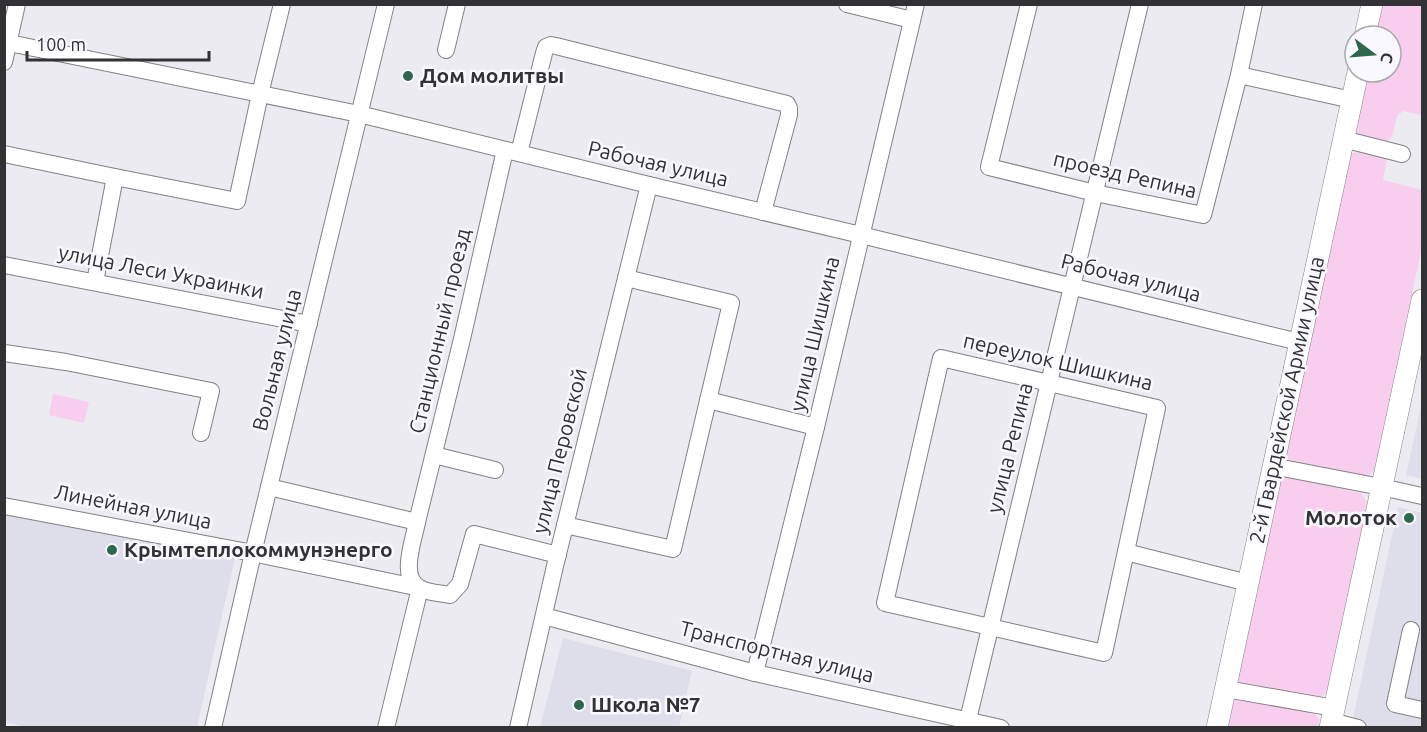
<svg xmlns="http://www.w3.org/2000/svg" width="1427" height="732" font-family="Ubuntu,sans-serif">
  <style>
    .built { fill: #dedeeb }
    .green { fill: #f9cded }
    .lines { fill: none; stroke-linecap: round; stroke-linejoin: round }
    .minor-casing { stroke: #818186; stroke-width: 18 }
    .major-casing { stroke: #818186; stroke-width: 22 }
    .minor { stroke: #fff; stroke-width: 16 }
    .major { stroke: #fff; stroke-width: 21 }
    .poi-dot { fill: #2f674e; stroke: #f8f8fe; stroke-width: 2 }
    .labels { text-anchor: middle; stroke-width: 5; stroke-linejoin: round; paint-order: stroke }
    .poi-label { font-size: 21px; font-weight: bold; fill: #323234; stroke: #f8f8fe; text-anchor: start }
    .street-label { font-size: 21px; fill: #323234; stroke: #f8f8fe }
  </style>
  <rect width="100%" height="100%" fill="#ebebf1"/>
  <g class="built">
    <path d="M1422,402V479L1406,475Z"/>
    <path d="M1398,507L1422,513V727L1351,728Z"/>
    <path d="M5,514L235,558L197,727L31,728L5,722Z"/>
    <path d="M563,638L692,671L679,727H540Z"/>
  </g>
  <g class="green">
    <path d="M1381,5H1422V115L1403,111L1397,116L1392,137L1385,142L1358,135L1354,125L1366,72H1391V36H1374Z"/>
    <path d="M1356,152L1387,158L1383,180L1422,190V247L1374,471L1363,479L1289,462L1284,453L1347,155Z"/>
    <path d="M53,394L89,402L84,423L49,415Z"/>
    <path d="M1287,477L1361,493L1367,503L1327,691L1320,699L1241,685L1235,677L1278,484Z"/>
    <path d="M1239,695L1310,709L1320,720L1318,727L1225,728L1230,701Z"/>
  </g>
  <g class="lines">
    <g class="minor-casing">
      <g id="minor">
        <path d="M847,4L912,20"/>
        <path d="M1029,4L989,167L1095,193L1203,215L1239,75L1254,4"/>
        <path d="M4,42L359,114L649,185L861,235L1299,342"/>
        <path d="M446,50L457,4"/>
        <path d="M4,62L17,4"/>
        <path d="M1239,75L1352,100"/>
        <path d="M1343,139L1402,154"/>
        <path d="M519,153L544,53L546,47L551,45L556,46L787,104L789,108V115L763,212"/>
        <path d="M4,154L115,177L237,201L260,94L282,4"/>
        <path d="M4,265L309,324"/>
        <path d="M95,282L115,177"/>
        <path d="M4,353L66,362L211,391L201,433"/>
        <path d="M941,358L1157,408L1104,653L885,603Z"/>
        <path d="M708,400L816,427"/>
        <path d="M434,455L495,470"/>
        <path d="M1272,466L1381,487L1422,496"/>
        <path d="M269,487L417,522C414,540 398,579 421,589C430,593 441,593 450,595L460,584L474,534L558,555"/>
        <path d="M4,506L253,553L420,588L386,728"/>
        <path d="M417,522L462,339L505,150"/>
        <path d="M565,525L673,549L731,303L626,278"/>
        <path d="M1126,552L1248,583"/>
        <path d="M544,616L755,673L1001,728"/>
        <path d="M1411,630L1395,704L1422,710"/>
        <path d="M755,673L816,427L916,4"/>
        <path d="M1226,689L1334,708"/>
        <path d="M1331,721L1358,728"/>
        <path d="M213,728L253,553L386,4"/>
        <path d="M518,728L555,566L649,185"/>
        <path d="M966,728L1140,4"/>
      </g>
    </g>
    <g class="major-casing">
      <g id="major">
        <path d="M1365,36L1372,4"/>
        <path d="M1217,728L1358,72"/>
        <path d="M1330,728L1422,300"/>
      </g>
    </g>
    <use href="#minor" class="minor"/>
    <use href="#major" class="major"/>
  </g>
  <g class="poi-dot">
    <circle cx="408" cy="76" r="6"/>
    <circle cx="1409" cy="518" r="6"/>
    <circle cx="112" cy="550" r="6"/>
    <circle cx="579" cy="705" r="6"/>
  </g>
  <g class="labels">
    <g class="poi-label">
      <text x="420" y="83">Дом молитвы</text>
      <text x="1397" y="525" text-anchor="end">Молоток</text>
      <text x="124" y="557">Крымтеплокоммунэнерго</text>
      <text x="591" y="712">Школа №7</text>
    </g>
    <g class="street-label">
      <text transform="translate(658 164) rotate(13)" y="7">Рабочая улица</text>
      <text transform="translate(1125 175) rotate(13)" y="7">проезд Репина</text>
      <text transform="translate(161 272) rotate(11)" y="7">улица Леси Украинки</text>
      <text transform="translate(1131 278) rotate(14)" y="7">Рабочая улица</text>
      <text transform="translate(440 331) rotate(-77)" y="7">Станционный проезд</text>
      <text transform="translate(815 334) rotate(-77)" y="7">улица Шишкина</text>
      <text transform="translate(277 360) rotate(-76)" y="7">Вольная улица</text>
      <text transform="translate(1058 362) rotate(13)" y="7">переулок Шишкина</text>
      <text transform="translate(1287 400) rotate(-78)" y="7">2-й Гвардейской Армии улица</text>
      <text transform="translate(1010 448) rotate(-76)" y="7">улица Репина</text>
      <text transform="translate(560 451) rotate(-76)" y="7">улица Перовской</text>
      <text transform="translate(133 507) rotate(11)" y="7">Линейная улица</text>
      <text transform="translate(777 652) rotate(14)" y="7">Транспортная улица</text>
    </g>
  </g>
  <rect width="1427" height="732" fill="none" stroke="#323234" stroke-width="12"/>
  <g transform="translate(1373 54) rotate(106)"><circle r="28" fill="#f8f8fe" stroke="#a9a9ad" stroke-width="1.5"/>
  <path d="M0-4.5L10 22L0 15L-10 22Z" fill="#2f674e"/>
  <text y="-9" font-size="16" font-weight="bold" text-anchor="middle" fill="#323234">С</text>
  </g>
  <path d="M27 51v9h182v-9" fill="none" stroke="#323234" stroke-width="3"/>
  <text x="36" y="51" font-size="18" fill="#323234" stroke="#f8f8fe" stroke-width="4.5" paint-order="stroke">100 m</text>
</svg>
